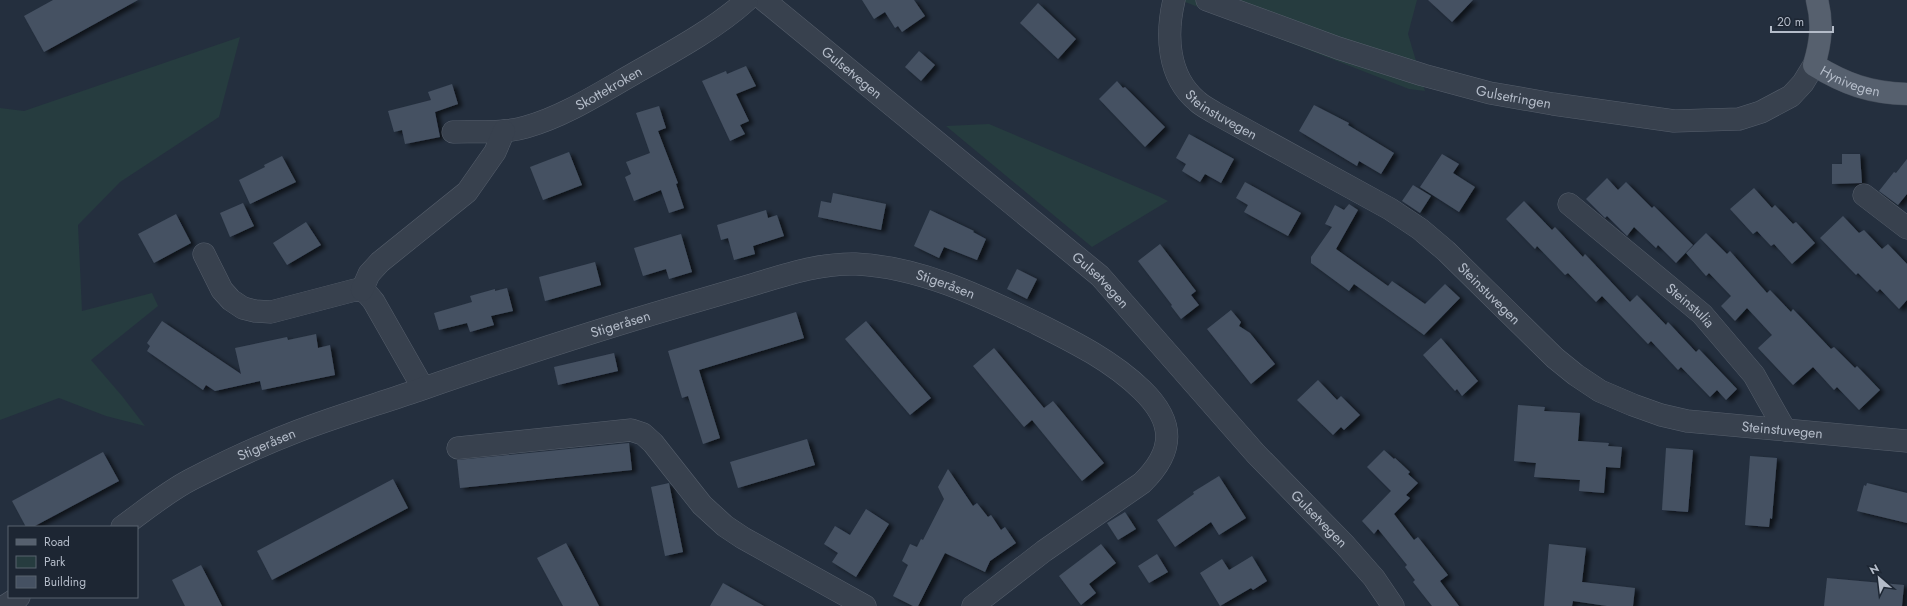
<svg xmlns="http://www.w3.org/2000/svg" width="1907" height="606" font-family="Jost,sans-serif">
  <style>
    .green { fill: #263c3f }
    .building { fill: #455162; filter: url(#shadow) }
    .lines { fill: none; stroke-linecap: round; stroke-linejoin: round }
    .minor-casing { stroke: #565f6c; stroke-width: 23 }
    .major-casing { stroke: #414a57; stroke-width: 23 }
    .minor { stroke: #38414e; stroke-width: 22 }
    .major { stroke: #56606e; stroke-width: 22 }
    .labels { text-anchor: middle; stroke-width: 3.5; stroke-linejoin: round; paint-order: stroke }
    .street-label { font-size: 14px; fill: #b4bcc9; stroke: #1d2633 }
  </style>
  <defs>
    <filter id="shadow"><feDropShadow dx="4.5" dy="2.5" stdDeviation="2" flood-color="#0009"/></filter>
  </defs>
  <rect width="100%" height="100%" fill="#242f3e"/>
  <g class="green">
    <path d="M1180,0H1417L1408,34L1425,91L1409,89Z"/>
    <path d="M240,37L219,117L120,182L78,225L82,311L152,293L158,306L91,360L122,396L145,426L106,416L59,398L0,420V108L24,111Z"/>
    <path d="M989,124L1158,196L1168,201L1092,247L946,126Z"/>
  </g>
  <g class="building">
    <path d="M53,0H138L44,52L24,16Z"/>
    <path d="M862,0H914L925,16L902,32L898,26L895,28L885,12L874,19Z"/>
    <path d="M1428,0H1473L1452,22Z"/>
    <path d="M1038,3L1076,39L1058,59L1020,23Z"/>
    <path d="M919,51L935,65L921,81L905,67Z"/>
    <path d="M746,66L756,86L736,94L749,121L740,125L745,134L730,141L702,81L726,71L727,74Z"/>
    <path d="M1117,81L1123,88L1125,87L1165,127L1145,147L1099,99Z"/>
    <path d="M452,84L458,104L435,112L440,137L405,144L402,130L394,132L388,111L431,100L428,92Z"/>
    <path d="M1314,105L1349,123L1348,125L1394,153L1381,174L1359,161L1357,166L1299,131Z"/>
    <path d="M659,106L666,128L658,131L678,183L676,184L684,208L669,213L661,190L634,201L625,177L631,174L626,162L650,153L636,113Z"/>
    <path d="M1189,134L1234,159L1221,183L1205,174L1200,182L1182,171L1186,164L1176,158Z"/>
    <path d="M569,152L582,185L543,200L530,167Z"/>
    <path d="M1442,154L1459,164L1453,173L1475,187L1459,212L1420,187Z"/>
    <path d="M1842,154H1860L1862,183L1832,184V164H1842Z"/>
    <path d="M282,156L296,182L250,204L239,180L265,167L264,165Z"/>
    <path d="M1907,159V194L1898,205L1879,191L1894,172L1896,173Z"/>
    <path d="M1607,178L1618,190L1626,182L1652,208L1654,206L1693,245L1676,263L1658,245L1656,248L1634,227L1627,236L1607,216L1605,218L1586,199Z"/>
    <path d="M1245,182L1301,213L1288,236L1244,212L1248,205L1236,198Z"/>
    <path d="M1413,185L1431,196L1420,213L1402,201Z"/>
    <path d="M1754,188L1772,208L1775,205L1793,224L1796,222L1815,243L1792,264L1774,244L1771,246L1757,231L1753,234L1730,209Z"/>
    <path d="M833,193L886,204L881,230L818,217L821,201L831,203Z"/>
    <path d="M1524,201L1552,230L1555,227L1583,257L1585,254L1630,302L1637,295L1666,325L1668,322L1696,352L1699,349L1737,389L1726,400L1717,390L1710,397L1681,367L1678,370L1651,341L1648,344L1602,296L1596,302L1568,273L1565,275L1537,246L1535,249L1506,219Z"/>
    <path d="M243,203L254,226L230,237L220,213Z"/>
    <path d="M1349,204L1358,210L1336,249L1388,286L1392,281L1425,304L1445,284L1460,298L1424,335L1354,284L1349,291L1311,263V257L1332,227L1325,224L1335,205L1344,210Z"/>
    <path d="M766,210L768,218L777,215L784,236L753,246L755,254L734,260L728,238L721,240L717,225Z"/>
    <path d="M930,210L974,231L973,232L986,239L977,260L944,247L939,258L914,246Z"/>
    <path d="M176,214L191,243L154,263L138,234Z"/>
    <path d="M1843,216L1859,233L1864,230L1882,249L1888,244L1907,264V300L1899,309L1880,289L1877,292L1858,273L1856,275L1820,238Z"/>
    <path d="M306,222L321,245L287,265L273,243Z"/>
    <path d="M1706,233L1727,254L1730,251L1767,293L1770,290L1791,312L1793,309L1831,349L1834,347L1855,368L1857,366L1880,390L1859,410L1837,387L1834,390L1813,367L1793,385L1758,348L1772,335L1747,308L1735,321L1721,306L1731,296L1709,273L1706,276L1686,253Z"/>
    <path d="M681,234L692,272L669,279L666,269L643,276L634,248Z"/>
    <path d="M1160,244L1196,291L1191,295L1199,305L1181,319L1171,306L1172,305L1138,261Z"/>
    <path d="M595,262L601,285L545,301L539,277Z"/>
    <path d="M1017,269L1037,279L1027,299L1007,289Z"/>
    <path d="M507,288L513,311L491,316L494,325L470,332L467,323L439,330L434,313L472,302L470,296L495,289V291Z"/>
    <path d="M1231,310L1241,322L1239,326L1250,333L1275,364L1251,384L1207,329Z"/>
    <path d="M796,312L804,338L699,370L720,438L703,444L688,396L682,398L668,351Z"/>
    <path d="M162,321L241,374L235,348L287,337L288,340L316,334L318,348L330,345L335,375L262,390L260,381L215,391L206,385L203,390L147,351L150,346L147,343Z"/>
    <path d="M866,321L931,398L910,415L845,339Z"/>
    <path d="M1441,338L1478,381L1462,396L1457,389L1455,391L1423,355Z"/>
    <path d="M994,348L1044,408L1053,401L1104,463L1082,481L1032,420L1024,427L973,366Z"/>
    <path d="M614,353L618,371L558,385L554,367Z"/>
    <path d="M1318,380L1337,400L1341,396L1360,415L1344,430L1341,427L1333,435L1297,400Z"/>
    <path d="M1518,405L1545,407L1544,411L1580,413L1578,441L1609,443L1608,446L1622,447L1620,468L1606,467L1604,493L1579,491L1580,480L1534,477L1536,463L1514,461Z"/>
    <path d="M807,439L815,465L738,488L730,462Z"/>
    <path d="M629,443L632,470L460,488L457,460Z"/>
    <path d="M1666,448L1693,450L1688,512L1662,510Z"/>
    <path d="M1384,450L1394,459L1395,458L1410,472L1408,474L1418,483L1406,495L1410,498L1394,514L1414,540L1418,537L1448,575L1440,581L1459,606H1432L1413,582L1415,580L1405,567L1407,565L1378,529L1374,534L1362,521L1391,491L1367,467Z"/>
    <path d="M103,452L119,481L33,527H26L12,501Z"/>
    <path d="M1750,456L1777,458L1772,519L1770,518L1769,527L1745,525Z"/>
    <path d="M948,469L973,506L977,503L988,517L991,515L1001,530L1005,527L1016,543L990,561L985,572L945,553L918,606H913L893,596L908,565L902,561L910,544L917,547L921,539L923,540L944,499L938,487Z"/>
    <path d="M1219,476L1246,518L1219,535L1211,522L1175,547L1157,520L1194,494L1193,492Z"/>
    <path d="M393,479L408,508L272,580L257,551Z"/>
    <path d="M669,483L683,552L665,556L651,487Z"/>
    <path d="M1867,483L1907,493V523L1857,511L1864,485L1866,486Z"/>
    <path d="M866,509L889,524L856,577L832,562L838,553L824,544L835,526L850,535Z"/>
    <path d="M1125,512L1136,529L1118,540L1107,523Z"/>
    <path d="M566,543L580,569L599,606H563L537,558Z"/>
    <path d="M1101,544L1116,563L1089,584L1096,593L1081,605L1059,576Z"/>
    <path d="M1549,544L1586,548L1582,582L1635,588L1633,606H1607L1573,601L1572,606H1544Z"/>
    <path d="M1157,554L1168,572L1149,583L1138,566Z"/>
    <path d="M1252,556L1267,581L1253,590L1251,588L1220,606L1200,573L1222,559L1229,570Z"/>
    <path d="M201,565L215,592L222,606H185L172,580Z"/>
    <path d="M1827,578L1904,585L1902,606H1824Z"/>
    <path d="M723,583L764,606H710Z"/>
  </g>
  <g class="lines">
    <g class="minor-casing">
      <g id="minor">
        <path id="s1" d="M764,0L1100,276L1256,454L1345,545L1374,578L1393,606"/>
        <path id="s2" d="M1174,0C1166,34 1167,76 1197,101C1202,106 1209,109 1215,113L1390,209L1420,229L1446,251L1555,358L1576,375L1600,391L1633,405L1661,415L1687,421L1907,441"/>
        <path id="s3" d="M1207,0L1338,48L1423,75L1490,93L1553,104L1674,121L1739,119L1761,112L1791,96L1803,83L1814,65"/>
        <path id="s4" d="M453,132C477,131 503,134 526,127C565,116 600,93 635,73C672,52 715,29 747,0"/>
        <path d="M1864,195L1907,228"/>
        <path id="s5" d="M1569,204L1702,314L1754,375L1785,430"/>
        <path d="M204,254L222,290L231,300L243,308L255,311L271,312L355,290C365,290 368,294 374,302L423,388"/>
        <path d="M362,290L369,274L380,262L467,192L495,152L504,131"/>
        <path d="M458,448L631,430L643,434L653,443L702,505L725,526L743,538L865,606"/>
        <path id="s6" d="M122,527C144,511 168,491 192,479C225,462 264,444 298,431C337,416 378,404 419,390C503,361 588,333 673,308C701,300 728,292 755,284C788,274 821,263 856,264C919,267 978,295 1034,322C1072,341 1111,360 1142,390C1175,422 1175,451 1142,483L1044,551L973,606"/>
        <path d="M5,606L19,597"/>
      </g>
    </g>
    <g class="major-casing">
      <g id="major">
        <path id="s7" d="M1817,0C1823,23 1821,42 1814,65C1845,84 1870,93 1907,94"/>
      </g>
    </g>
    <use href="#minor" class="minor"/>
    <use href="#major" class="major"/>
  </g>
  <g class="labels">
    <g class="street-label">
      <text dy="5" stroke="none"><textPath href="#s1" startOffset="114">Gulsetvegen</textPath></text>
      <text dy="5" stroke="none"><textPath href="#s7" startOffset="106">Hynivegen</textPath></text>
      <text dy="5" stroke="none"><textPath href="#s4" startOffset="165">Skottekroken</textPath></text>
      <text dy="5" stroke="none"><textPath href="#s3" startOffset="322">Gulsetringen</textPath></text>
      <text dy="5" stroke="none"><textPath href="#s2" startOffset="137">Steinstuvegen</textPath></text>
      <text dy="5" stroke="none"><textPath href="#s1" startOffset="438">Gulsetvegen</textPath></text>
      <text dy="5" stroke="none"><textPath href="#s6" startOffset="877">Stigeråsen</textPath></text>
      <text dy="5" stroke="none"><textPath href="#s2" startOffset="461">Steinstuvegen</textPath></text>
      <text dy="5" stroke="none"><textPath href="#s5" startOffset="158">Steinstulia</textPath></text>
      <text dy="5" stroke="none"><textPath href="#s6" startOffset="541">Stigeråsen</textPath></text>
      <text dy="5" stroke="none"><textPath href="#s2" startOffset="797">Steinstuvegen</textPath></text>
      <text dy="5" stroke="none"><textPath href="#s6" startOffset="167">Stigeråsen</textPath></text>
      <text dy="5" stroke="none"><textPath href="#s1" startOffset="762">Gulsetvegen</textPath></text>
    </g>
  </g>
  <rect x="8" y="526" width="130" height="72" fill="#1d2633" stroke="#59626f"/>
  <rect x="16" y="539" width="20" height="6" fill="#56606e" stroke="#59626f"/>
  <text x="44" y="546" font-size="12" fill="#b4bcc9">Road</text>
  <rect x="16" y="556" width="20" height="12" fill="#263c3f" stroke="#59626f"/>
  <text x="44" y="566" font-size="12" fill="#b4bcc9">Park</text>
  <rect x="16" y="576" width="20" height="12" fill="#455162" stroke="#59626f"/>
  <text x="44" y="586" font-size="12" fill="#b4bcc9">Building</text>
  <g transform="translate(1879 578) rotate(332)" stroke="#1d2633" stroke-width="3" paint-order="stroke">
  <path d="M0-3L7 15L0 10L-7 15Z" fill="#b4bcc9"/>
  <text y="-6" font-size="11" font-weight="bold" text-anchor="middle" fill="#b4bcc9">N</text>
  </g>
  <path d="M1771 26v6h62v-6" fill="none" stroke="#b4bcc9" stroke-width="2"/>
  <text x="1777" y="26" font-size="12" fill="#b4bcc9" stroke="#1d2633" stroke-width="3" paint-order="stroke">20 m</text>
</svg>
